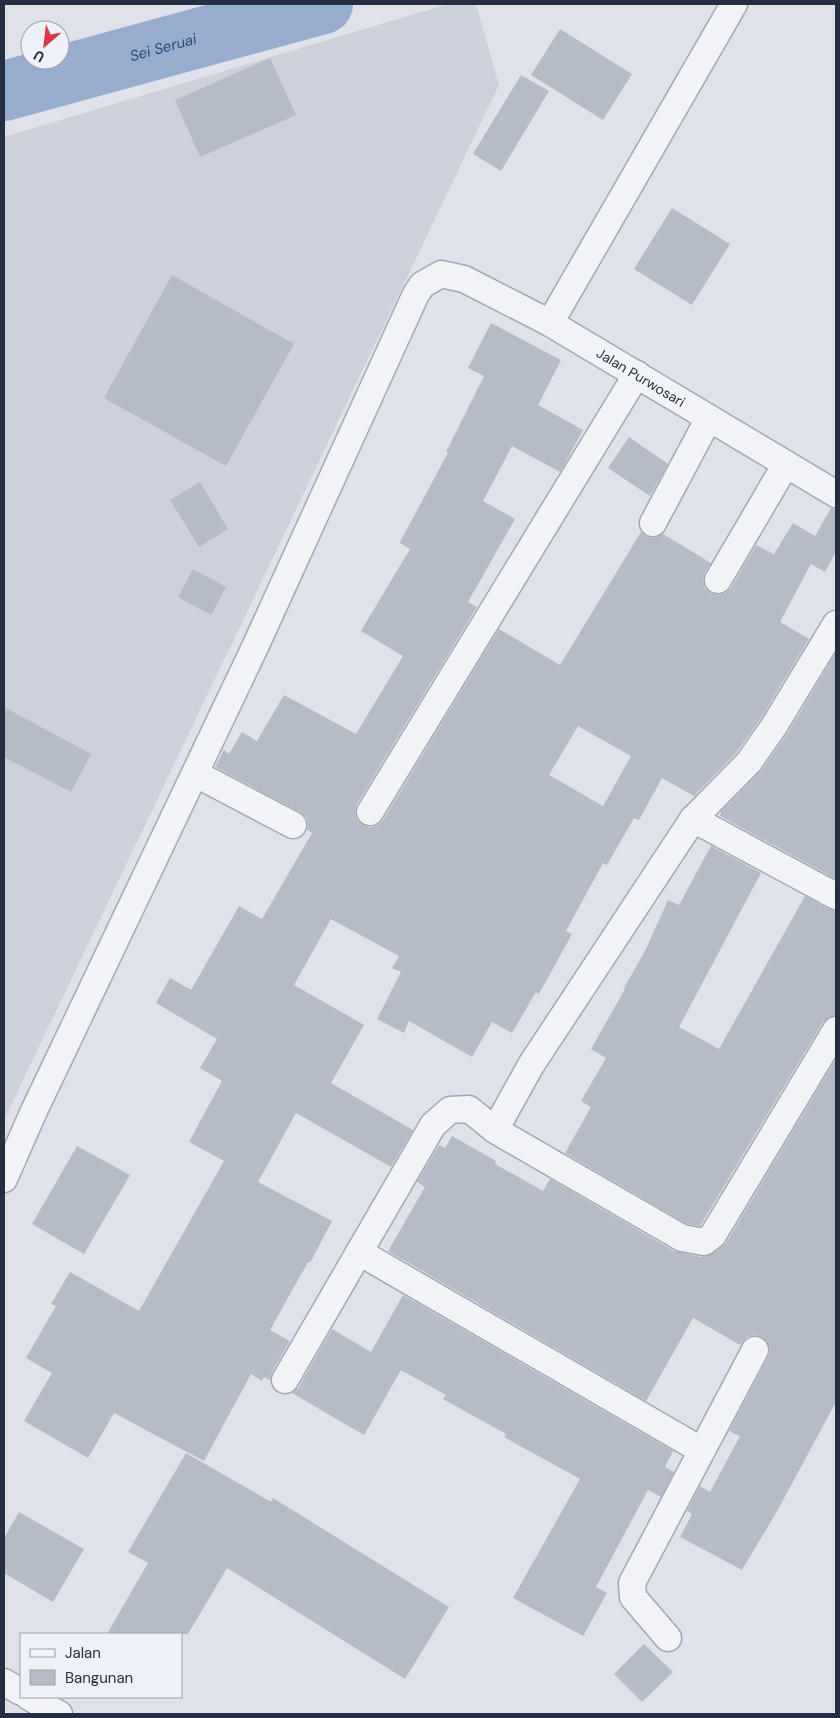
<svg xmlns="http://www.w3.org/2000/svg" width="840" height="1718" font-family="'DM Sans',sans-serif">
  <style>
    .built { fill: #ccd1dc }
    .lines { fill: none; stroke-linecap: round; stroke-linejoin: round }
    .river { stroke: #96adcd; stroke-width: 60 }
    .building { fill: #b5bbc7; fill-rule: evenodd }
    .street-casing { stroke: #a4a8b4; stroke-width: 29 }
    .street { stroke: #f2f3f7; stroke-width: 26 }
    .labels { text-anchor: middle; stroke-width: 4; stroke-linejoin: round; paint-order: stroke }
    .street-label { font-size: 14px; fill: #262e42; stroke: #eef1f7 }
    .water-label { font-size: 15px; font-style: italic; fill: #2d497a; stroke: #eef1f7 }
  </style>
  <rect width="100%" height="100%" fill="#dfe2e9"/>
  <path class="built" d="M448,4H476L499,85L4,1120V137Z"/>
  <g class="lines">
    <path class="river" id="s1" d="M4,91L323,4"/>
  </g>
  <g class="building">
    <path d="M560,29L632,74L603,120L531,75Z"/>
    <path d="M270,58L296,115L200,157L175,100Z"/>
    <path d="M521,75L549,91L501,171L473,154Z"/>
    <path d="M672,208L730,244L692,305L634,269Z"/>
    <path d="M172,275L294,344L226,466L104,398Z"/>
    <path d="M491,323L561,360L538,405L583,430L560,472L512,446L483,501L515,519L468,602L477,607L357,804L355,812L357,820L362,824L370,827L378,825L383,820L499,629L560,665L641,532L646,536L653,538L663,534L711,563L705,572L703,580L705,588L710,593L718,595L726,593L731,588L756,545L774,554L793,523L815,536L831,508L836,509V552L825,572L811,564L780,622L809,639L761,718L737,752L694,796L662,778L639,820L634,818L607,865L603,863L566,931L572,934L539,994L536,992L512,1033L492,1022L472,1057L409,1021L404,1033L377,1019L401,972L392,968L399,956L331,919L294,985L364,1025L331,1083L413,1130L391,1167L296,1113L258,1182L332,1221L310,1263L308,1262L270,1330L290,1341L272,1372L270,1380L264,1377L262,1381L251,1374L204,1461L114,1413L88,1458L24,1421L52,1373L26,1358L56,1306L51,1304L70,1272L139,1311L224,1161L189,1142L222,1081L200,1068L217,1039L156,1003L170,978L191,990L239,906L262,919L312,833L307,830L308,824L306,817L300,812L215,767L224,750L229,754L242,732L257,741L284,695L356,734L403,656L361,631L410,549L400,543V542L448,453L446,452L484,376L468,368ZM578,726L631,756L603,806L549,775Z"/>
    <path d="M629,437L668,464L650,496L608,468Z"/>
    <path d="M200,482L228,529L199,547L170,500Z"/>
    <path d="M193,569L226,587L211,615L178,597Z"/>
    <path d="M835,654L836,655V879L720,816L721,812L761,771L787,734Z"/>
    <path d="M4,707L91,754L71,792L4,757Z"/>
    <path d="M711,846L761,873L679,1027L719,1049L805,896L829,909L836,911V1015L829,1017L823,1022L700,1226L687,1224L565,1153L591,1107L581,1101L606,1058L591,1049L625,989L624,988L645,951L668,900L679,905Z"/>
    <path d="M836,1059V1402L776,1513L742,1570L680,1537L692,1514L687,1511L700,1486L710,1492L740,1436L729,1431L768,1357L770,1349L767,1342L762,1337L755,1335L747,1337L740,1345L693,1318L646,1401L388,1251L425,1187L417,1182L439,1145L445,1148L452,1136L496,1161L495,1164L543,1191L550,1179L674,1251L701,1257L708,1256L726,1243Z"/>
    <path d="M77,1146L130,1175L84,1254L32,1224Z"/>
    <path d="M403,1295L673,1451L665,1467L674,1472L661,1497L648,1490L596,1587L607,1593L583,1636L513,1598L580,1479L504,1437L506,1434L443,1399L446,1395L401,1370L364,1435L292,1393L298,1388L332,1329L371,1352Z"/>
    <path d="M186,1453L271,1502L273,1498L449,1607L405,1679L227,1568L188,1634H107L148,1563L128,1552Z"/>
    <path d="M19,1512L84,1549L53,1602L4,1573V1538Z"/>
    <path d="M644,1644L673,1672L642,1702L614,1674Z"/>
  </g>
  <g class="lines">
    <g class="street-casing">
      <g id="street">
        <path d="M550,323L734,4"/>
        <path d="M653,523L709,418"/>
        <path d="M718,580L786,464"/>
        <path d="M196,774L293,825"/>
        <path d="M370,812L637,374"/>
        <path d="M693,819L836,896"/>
        <path d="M495,1130L682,1238L704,1242L713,1235L836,1030"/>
        <path id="s2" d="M4,1179L33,1113L255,647L416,294L422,285L441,274L464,279L550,323L836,494"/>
        <path d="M359,1252L701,1450"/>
        <path d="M285,1380L433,1125L450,1110L469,1109L495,1130L531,1065L693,819L749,762L774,726L836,624"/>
        <path d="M668,1638L633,1597L632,1583L755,1350"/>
        <path d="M4,1682L21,1692"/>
        <path d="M29,1697L59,1714"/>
      </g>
    </g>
    <use href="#street" class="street"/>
  </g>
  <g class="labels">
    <g class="street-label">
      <text dy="5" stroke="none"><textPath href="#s2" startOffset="1235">Jalan Purwosari</textPath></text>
    </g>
    <g class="water-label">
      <text dy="5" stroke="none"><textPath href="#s1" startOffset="165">Sei Seruai</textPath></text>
    </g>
  </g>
  <rect width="840" height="1718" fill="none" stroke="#262e42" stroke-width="10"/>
  <rect x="20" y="1633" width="162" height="65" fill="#eef1f7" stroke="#9ea3af"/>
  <rect x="30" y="1649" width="25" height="8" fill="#f2f3f7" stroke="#9ea3af"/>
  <text x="65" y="1658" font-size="15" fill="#262e42">Jalan</text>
  <rect x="30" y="1670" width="25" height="15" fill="#b5bbc7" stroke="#9ea3af"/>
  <text x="65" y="1683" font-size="15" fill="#262e42">Bangunan</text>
  <g transform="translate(45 45) rotate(208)"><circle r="24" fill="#eef1f7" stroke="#9ea3af"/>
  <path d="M0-4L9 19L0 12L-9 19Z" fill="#da3845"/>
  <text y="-8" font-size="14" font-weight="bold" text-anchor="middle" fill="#262e42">U</text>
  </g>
</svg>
